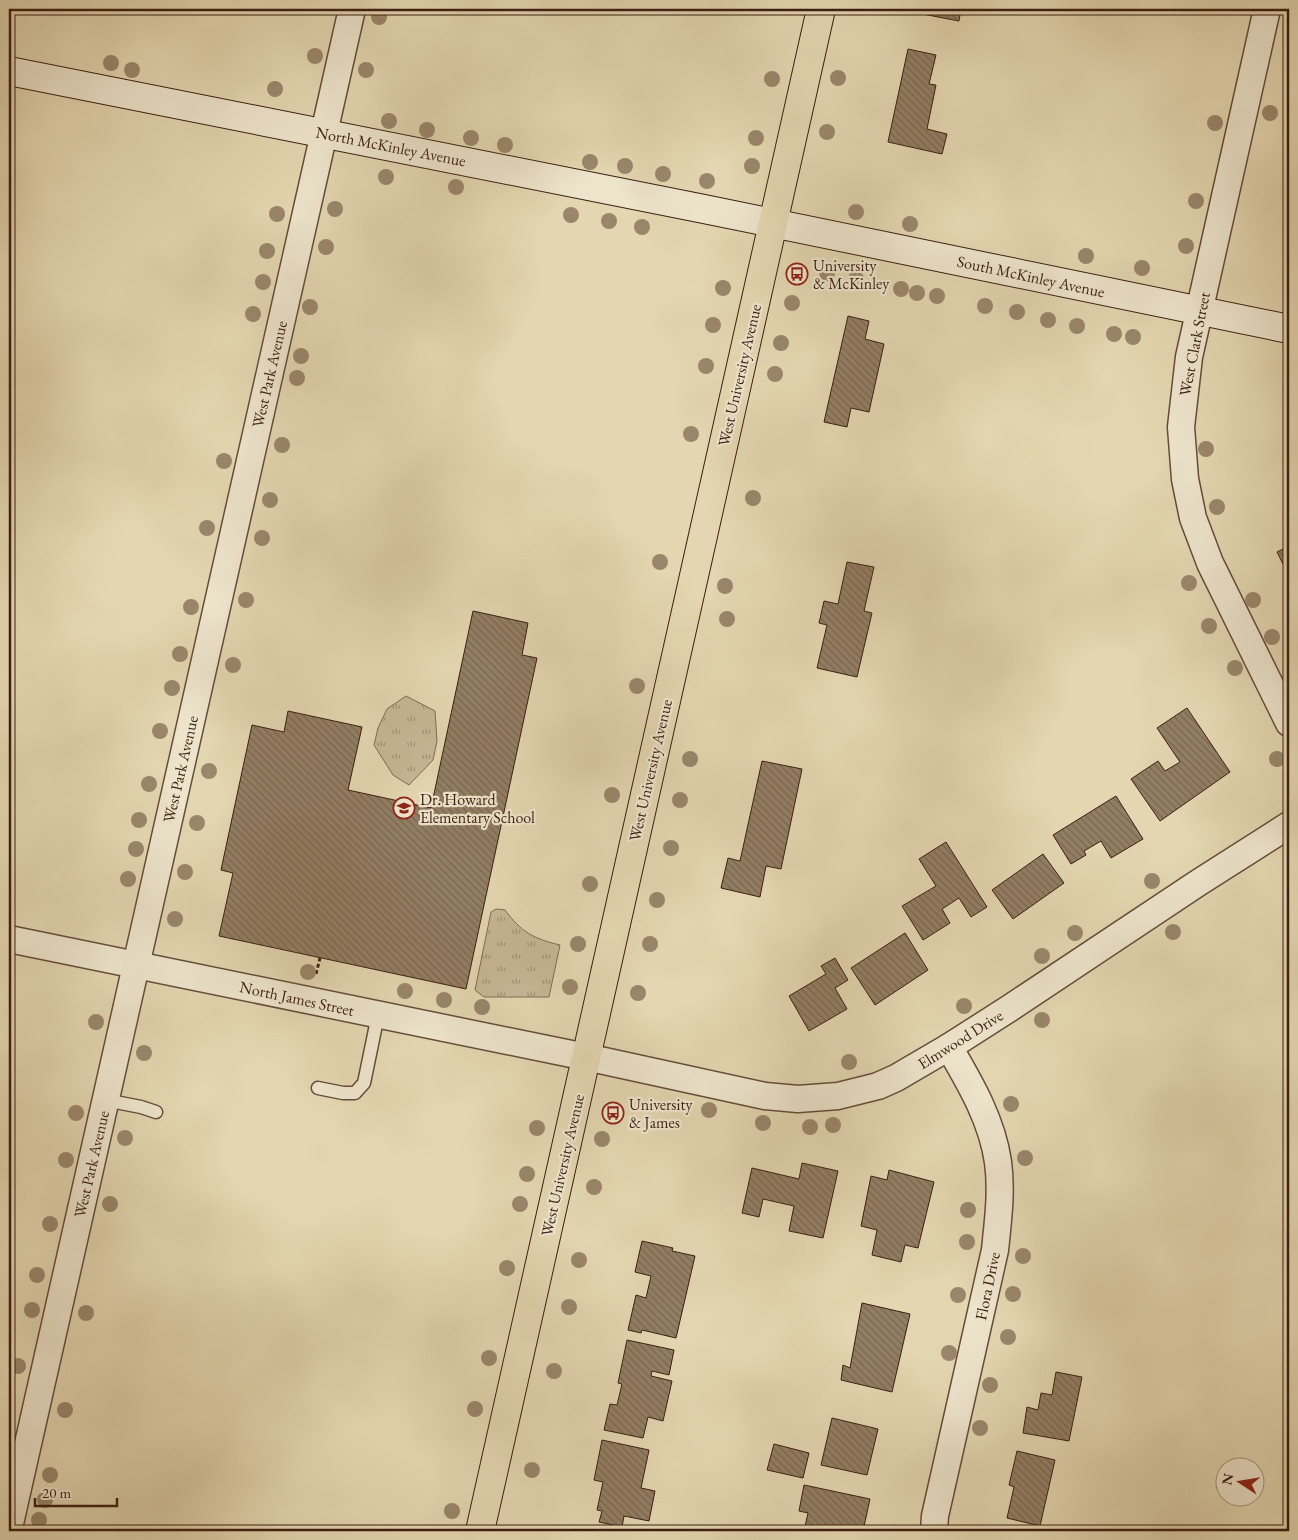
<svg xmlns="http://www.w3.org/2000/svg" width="1298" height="1540" font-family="'EB Garamond',serif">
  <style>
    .park { fill: url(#park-tufts); stroke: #826a54 }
    .building { fill: url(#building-back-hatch); stroke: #3c1e12 }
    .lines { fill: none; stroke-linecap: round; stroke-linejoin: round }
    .lane-casing { stroke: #664c3a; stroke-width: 15 }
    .street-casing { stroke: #664c3a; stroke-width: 29 }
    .secondary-casing { stroke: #3c1e12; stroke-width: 30 }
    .primary-casing { stroke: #3c1e12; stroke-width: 30 }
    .path { stroke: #3c1e12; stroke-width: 3; stroke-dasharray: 4 2.5; stroke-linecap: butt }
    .lane { stroke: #ede4cc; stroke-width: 12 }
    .street { stroke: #ede4cc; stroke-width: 26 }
    .secondary { stroke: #ede4cc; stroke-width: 28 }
    .primary { stroke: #e3d6b0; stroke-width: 28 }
    .tree { fill: #9a866b }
    .labels { text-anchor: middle; stroke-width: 4.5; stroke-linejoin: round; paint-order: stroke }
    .street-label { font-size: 16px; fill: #3c1e12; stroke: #ede4cc }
    .poi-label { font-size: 16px; fill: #3c1e12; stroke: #ede4cc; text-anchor: start }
  </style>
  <defs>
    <pattern id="park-tufts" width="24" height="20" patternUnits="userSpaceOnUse" patternTransform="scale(1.25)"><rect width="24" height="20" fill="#c7b795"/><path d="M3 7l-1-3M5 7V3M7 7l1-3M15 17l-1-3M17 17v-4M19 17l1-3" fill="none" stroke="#a39478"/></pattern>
    <pattern id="building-back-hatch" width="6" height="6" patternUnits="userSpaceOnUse" patternTransform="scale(1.25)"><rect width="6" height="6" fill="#937e64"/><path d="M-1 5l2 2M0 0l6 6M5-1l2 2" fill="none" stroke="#796751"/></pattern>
  </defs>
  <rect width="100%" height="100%" fill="#e3d6b0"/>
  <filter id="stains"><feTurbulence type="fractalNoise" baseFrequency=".004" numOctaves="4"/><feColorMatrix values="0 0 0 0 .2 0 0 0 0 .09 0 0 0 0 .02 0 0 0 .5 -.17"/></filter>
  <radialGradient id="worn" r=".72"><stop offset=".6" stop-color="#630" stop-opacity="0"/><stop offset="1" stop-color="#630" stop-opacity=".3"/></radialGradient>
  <g class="park">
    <path d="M406,696L435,711L437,741L433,760L409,785L393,775L374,745L378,728L387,709Z"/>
    <path d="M496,909L505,910C521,932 534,939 560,945L549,997H484L475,990L491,912Z"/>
  </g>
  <g class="building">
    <path d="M913,9H961L959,21L912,12Z"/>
    <path d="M908,49L936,55L929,84L936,85L927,129L947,134L942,154L888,142Z"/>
    <path d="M848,316L869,321L865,339L884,344L869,412L851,408L847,427L824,422Z"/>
    <path d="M1289,546V576L1277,552Z"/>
    <path d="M847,562L874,567L864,611L872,613L857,677L817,668L827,625L819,623L824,601L838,604Z"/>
    <path d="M473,611L528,623L522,655L537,658L466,989L219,936L233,873L221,870L252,725L284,732L288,711L362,727L348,790L431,808Z"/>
    <path d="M1187,708L1230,772L1160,821L1131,779L1158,761L1165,771L1180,762L1157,728Z"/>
    <path d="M762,761L802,769L781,869L766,866L760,897L721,888L728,858L740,861Z"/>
    <path d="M1116,796L1143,839L1111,858L1101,841L1084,851L1086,855L1071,864L1053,835Z"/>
    <path d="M946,842L987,907L971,917L959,898L942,909L950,923L923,940L902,906L936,886L919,859Z"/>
    <path d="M1043,854L1064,883L1013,919L992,890Z"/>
    <path d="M905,933L928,970L875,1005L851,968Z"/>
    <path d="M835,958L848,980L835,988L847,1009L809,1031L789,996L826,974L821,966Z"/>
    <path d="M802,1163L838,1171L823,1238L789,1231L794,1206L763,1199L759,1217L742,1213L752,1168L799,1179Z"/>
    <path d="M889,1170L934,1182L918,1248L905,1245L901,1262L872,1255L877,1230L861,1226L871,1176L887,1180Z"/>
    <path d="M642,1241L673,1248L672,1251L695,1256L676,1338L642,1330L641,1333L628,1330L636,1295L646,1298L651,1276L635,1272Z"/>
    <path d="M862,1303L910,1314L892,1392L841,1380L843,1365L850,1368Z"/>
    <path d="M627,1340L674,1350L669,1375L652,1371L651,1376L672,1381L663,1421L648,1417L643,1438L604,1430L610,1404L617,1405L622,1384L618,1383Z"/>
    <path d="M1056,1372L1082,1377L1069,1441L1023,1433L1027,1407L1038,1410L1041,1393L1052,1395Z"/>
    <path d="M832,1418L878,1429L867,1475L821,1465Z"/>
    <path d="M602,1440L649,1450L641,1488L655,1491L649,1521L624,1516L622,1527L599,1522L602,1511L597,1510L603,1482L594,1480Z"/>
    <path d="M774,1444L809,1453L803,1478L767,1470Z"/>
    <path d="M1017,1451L1055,1460L1040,1526L1007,1518L1014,1487L1009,1485Z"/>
    <path d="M804,1485L870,1499L863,1531H804L808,1513L799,1511Z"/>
  </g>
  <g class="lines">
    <g class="lane-casing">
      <g id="lane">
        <path d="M318,1088L343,1093H355L364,1083L378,1015"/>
        <path d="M105,1100L141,1107L156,1112"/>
      </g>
    </g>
    <g class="street-casing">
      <g id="street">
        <path d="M1267,9L1189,357L1181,427L1185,479L1193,518L1210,563L1289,723"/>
        <path d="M9,939L586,1057L765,1096L798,1099L838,1096L878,1086L896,1078L949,1047L1010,1008L1198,883L1289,825"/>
        <path d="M9,1528L352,9"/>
        <path d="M934,1531L935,1516L995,1250C998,1221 1002,1191 998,1162C992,1120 970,1083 949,1047"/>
      </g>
    </g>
    <g class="secondary-casing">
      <path id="secondary" d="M9,71L704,209L1289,329"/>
    </g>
    <g class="primary-casing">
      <path id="primary" d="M480,1531L821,9"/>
    </g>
    <path class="path" d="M316,974L320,958"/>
    <use href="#lane" class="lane"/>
    <use href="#street" class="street"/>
    <use href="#secondary" class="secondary"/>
    <use href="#primary" class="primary"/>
  </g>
  <g class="tree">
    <circle cx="379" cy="17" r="8"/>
    <circle cx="315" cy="56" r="8"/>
    <circle cx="111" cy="63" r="8"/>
    <circle cx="132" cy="70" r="8"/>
    <circle cx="366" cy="70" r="8"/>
    <circle cx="838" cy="78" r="8"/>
    <circle cx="772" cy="79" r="8"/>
    <circle cx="275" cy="89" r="8"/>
    <circle cx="1270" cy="113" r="8"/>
    <circle cx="389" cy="121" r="8"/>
    <circle cx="1215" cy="123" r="8"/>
    <circle cx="427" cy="130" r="8"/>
    <circle cx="827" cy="132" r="8"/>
    <circle cx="471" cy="138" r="8"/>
    <circle cx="756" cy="138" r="8"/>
    <circle cx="505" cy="145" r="8"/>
    <circle cx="590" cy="162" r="8"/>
    <circle cx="625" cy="166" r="8"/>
    <circle cx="752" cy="166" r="8"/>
    <circle cx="663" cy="174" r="8"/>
    <circle cx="386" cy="177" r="8"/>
    <circle cx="707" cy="181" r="8"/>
    <circle cx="456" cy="187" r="8"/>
    <circle cx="1196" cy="201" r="8"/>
    <circle cx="335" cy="209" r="8"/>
    <circle cx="856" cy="212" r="8"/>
    <circle cx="277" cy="214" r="8"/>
    <circle cx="571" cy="215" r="8"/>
    <circle cx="609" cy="221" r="8"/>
    <circle cx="910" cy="224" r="8"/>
    <circle cx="642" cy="227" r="8"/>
    <circle cx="1186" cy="246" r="8"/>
    <circle cx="326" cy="247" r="8"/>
    <circle cx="267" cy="251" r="8"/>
    <circle cx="1086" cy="256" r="8"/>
    <circle cx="1142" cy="268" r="8"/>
    <circle cx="827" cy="273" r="8"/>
    <circle cx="856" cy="279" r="8"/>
    <circle cx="263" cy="282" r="8"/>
    <circle cx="723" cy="288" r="8"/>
    <circle cx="901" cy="289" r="8"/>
    <circle cx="917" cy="293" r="8"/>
    <circle cx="937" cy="296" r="8"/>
    <circle cx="792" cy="303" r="8"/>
    <circle cx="985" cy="306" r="8"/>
    <circle cx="310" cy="307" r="8"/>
    <circle cx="1017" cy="312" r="8"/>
    <circle cx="253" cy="314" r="8"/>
    <circle cx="1048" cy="320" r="8"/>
    <circle cx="713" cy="325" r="8"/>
    <circle cx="1077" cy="326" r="8"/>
    <circle cx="1114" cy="334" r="8"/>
    <circle cx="1133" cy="337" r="8"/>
    <circle cx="781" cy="343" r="8"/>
    <circle cx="301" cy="356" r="8"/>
    <circle cx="706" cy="366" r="8"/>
    <circle cx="775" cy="374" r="8"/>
    <circle cx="297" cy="378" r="8"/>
    <circle cx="691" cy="434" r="8"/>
    <circle cx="282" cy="445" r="8"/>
    <circle cx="1206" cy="449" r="8"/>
    <circle cx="224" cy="461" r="8"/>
    <circle cx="753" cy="498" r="8"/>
    <circle cx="270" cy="500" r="8"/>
    <circle cx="1217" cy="507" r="8"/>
    <circle cx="207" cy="528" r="8"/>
    <circle cx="262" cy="538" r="8"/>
    <circle cx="660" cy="562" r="8"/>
    <circle cx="1189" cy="583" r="8"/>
    <circle cx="725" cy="586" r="8"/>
    <circle cx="246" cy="600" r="8"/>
    <circle cx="1253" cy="600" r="8"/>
    <circle cx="191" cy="607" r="8"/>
    <circle cx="727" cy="619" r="8"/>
    <circle cx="1209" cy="626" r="8"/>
    <circle cx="1272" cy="637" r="8"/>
    <circle cx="180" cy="654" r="8"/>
    <circle cx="233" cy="665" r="8"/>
    <circle cx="1235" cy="668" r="8"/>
    <circle cx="637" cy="686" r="8"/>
    <circle cx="172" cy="688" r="8"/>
    <circle cx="160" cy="731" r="8"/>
    <circle cx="690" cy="759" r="8"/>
    <circle cx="1277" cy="759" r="8"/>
    <circle cx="209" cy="771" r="8"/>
    <circle cx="149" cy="784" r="8"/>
    <circle cx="612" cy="795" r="8"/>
    <circle cx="680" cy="800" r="8"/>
    <circle cx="139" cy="820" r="8"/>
    <circle cx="197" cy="823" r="8"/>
    <circle cx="671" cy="848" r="8"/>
    <circle cx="136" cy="849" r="8"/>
    <circle cx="185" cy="872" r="8"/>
    <circle cx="128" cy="879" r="8"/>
    <circle cx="1152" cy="881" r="8"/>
    <circle cx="590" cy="884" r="8"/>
    <circle cx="657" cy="900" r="8"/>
    <circle cx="175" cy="919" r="8"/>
    <circle cx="1173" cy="932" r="8"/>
    <circle cx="1075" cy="933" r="8"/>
    <circle cx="578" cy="944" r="8"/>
    <circle cx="650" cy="944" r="8"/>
    <circle cx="1042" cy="956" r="8"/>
    <circle cx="308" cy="972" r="8"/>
    <circle cx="570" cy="987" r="8"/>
    <circle cx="405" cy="991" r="8"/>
    <circle cx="638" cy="993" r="8"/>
    <circle cx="444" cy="1000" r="8"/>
    <circle cx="964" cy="1006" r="8"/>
    <circle cx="482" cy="1007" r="8"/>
    <circle cx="1042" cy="1020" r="8"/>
    <circle cx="96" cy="1022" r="8"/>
    <circle cx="144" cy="1053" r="8"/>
    <circle cx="849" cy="1062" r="8"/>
    <circle cx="1011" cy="1104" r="8"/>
    <circle cx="709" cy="1110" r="8"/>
    <circle cx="76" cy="1113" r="8"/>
    <circle cx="763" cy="1123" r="8"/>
    <circle cx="833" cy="1125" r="8"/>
    <circle cx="810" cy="1127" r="8"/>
    <circle cx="537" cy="1128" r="8"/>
    <circle cx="125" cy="1138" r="8"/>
    <circle cx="602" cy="1139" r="8"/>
    <circle cx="1025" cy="1158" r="8"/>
    <circle cx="66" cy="1160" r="8"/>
    <circle cx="527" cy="1174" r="8"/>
    <circle cx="594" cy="1187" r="8"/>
    <circle cx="110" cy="1204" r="8"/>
    <circle cx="520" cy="1204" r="8"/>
    <circle cx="968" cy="1210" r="8"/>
    <circle cx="50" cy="1224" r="8"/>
    <circle cx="967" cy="1242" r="8"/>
    <circle cx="1023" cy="1256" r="8"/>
    <circle cx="579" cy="1260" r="8"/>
    <circle cx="507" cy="1268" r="8"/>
    <circle cx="37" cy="1275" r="8"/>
    <circle cx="1013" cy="1294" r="8"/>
    <circle cx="958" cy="1295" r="8"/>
    <circle cx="569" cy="1307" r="8"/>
    <circle cx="32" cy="1310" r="8"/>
    <circle cx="86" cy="1313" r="8"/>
    <circle cx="1008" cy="1337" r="8"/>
    <circle cx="949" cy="1353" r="8"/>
    <circle cx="489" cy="1358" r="8"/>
    <circle cx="18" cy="1366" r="8"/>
    <circle cx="554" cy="1371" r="8"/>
    <circle cx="990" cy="1385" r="8"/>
    <circle cx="475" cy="1409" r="8"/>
    <circle cx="65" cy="1410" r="8"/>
    <circle cx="980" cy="1428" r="8"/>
    <circle cx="532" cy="1470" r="8"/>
    <circle cx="50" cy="1475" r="8"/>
    <circle cx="45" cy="1500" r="8"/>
    <circle cx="452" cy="1511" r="8"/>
    <circle cx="39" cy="1520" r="8"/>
  </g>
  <defs>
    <g id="bus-ring" transform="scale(1.125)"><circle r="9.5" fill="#ede4cc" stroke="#8f2418" stroke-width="1.5"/><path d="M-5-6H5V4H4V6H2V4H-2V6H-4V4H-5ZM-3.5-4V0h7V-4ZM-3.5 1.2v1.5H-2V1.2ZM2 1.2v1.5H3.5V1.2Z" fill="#8f2418"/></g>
    <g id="school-ring" transform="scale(1.125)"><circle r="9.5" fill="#ede4cc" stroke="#8f2418" stroke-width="1.5"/><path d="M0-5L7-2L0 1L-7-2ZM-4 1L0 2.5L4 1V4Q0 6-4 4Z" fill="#8f2418"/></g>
  </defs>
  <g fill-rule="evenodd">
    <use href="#bus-ring" x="797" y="274"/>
    <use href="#school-ring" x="404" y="808"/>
    <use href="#bus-ring" x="613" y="1113"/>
  </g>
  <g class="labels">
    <g class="street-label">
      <text transform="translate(391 146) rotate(11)" y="6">North McKinley Avenue</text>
      <text transform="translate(1031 276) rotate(12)" y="6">South McKinley Avenue</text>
      <text transform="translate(1194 344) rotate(-79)" y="6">West Clark Street</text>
      <text transform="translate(269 374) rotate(-77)" y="6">West Park Avenue</text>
      <text transform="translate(739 375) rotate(-77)" y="6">West University Avenue</text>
      <text transform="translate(180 769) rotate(-77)" y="6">West Park Avenue</text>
      <text transform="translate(650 770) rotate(-77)" y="6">West University Avenue</text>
      <text transform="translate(297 998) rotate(12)" y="6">North James Street</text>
      <text transform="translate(960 1039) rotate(-32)" y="6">Elmwood Drive</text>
      <text transform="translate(91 1164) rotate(-77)" y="6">West Park Avenue</text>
      <text transform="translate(562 1165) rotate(-77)" y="6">West University Avenue</text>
      <text transform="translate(987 1286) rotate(-78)" y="6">Flora Drive</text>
    </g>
    <g class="poi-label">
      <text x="813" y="271">University<tspan x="813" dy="18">&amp; McKinley</tspan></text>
      <text x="420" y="805">Dr. Howard<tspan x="420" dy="18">Elementary School</tspan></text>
      <text x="629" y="1110">University<tspan x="629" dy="18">&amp; James</tspan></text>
    </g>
  </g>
  <rect width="1298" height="1540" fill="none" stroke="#e3d6b0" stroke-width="30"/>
  <rect x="10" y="10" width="1278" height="1520" fill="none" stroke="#3c1e12" stroke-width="2.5"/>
  <rect x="15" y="15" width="1268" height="1510" fill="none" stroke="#3c1e12"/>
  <g transform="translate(1240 1482) rotate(282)"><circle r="24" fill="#ede4cc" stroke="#a69582"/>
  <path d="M0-4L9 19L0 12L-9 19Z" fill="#8f2418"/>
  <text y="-8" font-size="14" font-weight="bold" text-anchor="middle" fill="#3c1e12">N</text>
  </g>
  <path d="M35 1498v8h82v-8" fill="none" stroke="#3c1e12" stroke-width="2.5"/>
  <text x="42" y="1498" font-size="15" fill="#3c1e12" stroke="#ede4cc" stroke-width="4" paint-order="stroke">20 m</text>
  <rect width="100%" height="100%" filter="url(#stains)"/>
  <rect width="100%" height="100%" fill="url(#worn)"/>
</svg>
